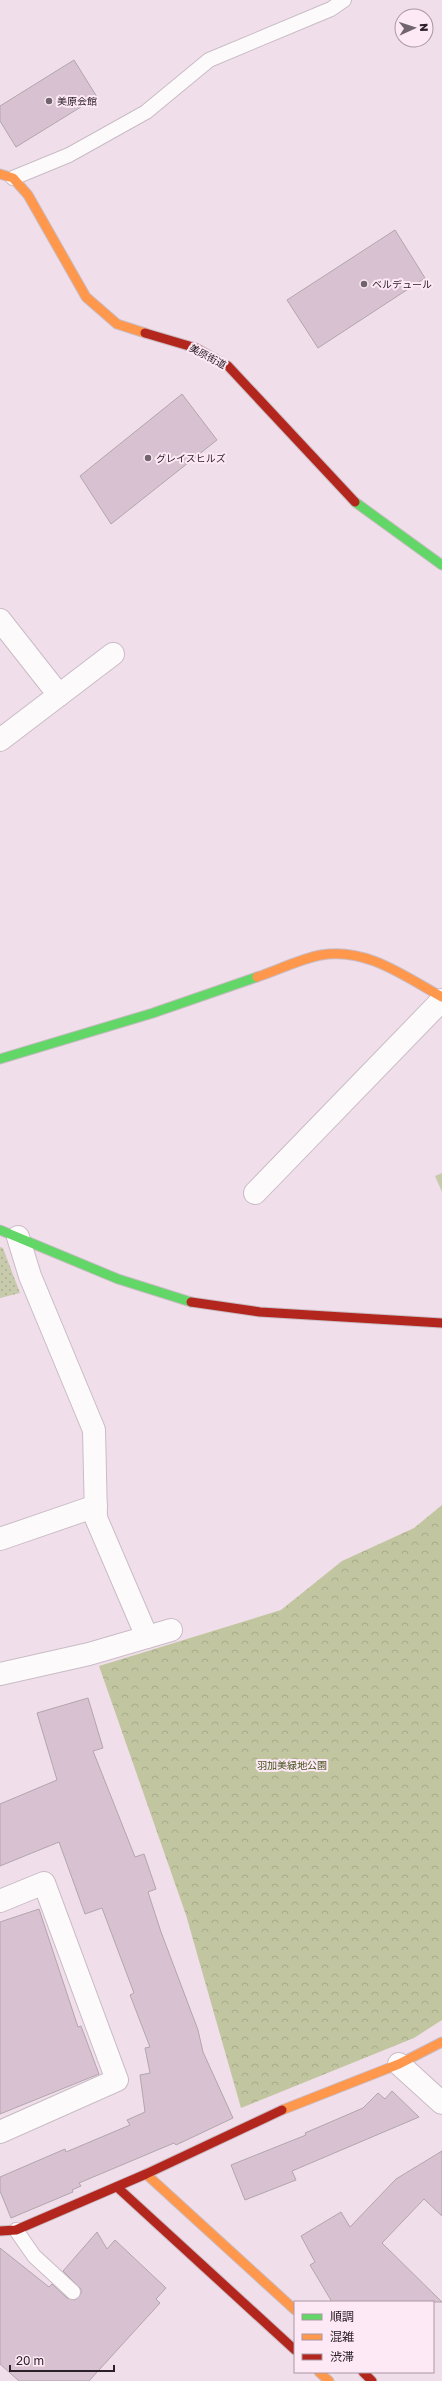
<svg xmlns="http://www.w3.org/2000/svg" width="442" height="2381" font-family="'Golos Text','Noto Sans JP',sans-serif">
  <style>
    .grass { fill: #c7caab }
    .forest { fill: url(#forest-crowns) }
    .park { fill: url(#park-dots) }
    .building { fill: #d8c2d1; stroke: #b2a5ae }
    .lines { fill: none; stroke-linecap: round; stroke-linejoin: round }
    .lane-casing { stroke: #c9bcc4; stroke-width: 16 }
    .street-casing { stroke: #c9bcc4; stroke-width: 24 }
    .fast-casing { stroke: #c9bcc4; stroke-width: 11 }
    .slow-casing { stroke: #c9bcc4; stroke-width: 11 }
    .jam-casing { stroke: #c9bcc4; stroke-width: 11 }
    .lane { stroke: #fdfafc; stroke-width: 14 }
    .street { stroke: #fdfafc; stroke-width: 22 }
    .fast { stroke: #63d668; stroke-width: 9 }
    .slow { stroke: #ff974d; stroke-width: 9 }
    .jam { stroke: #b3261e; stroke-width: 9 }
    .poi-dot { fill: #71646d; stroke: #fde8f5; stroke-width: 1.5 }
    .labels { text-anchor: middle; stroke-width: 4; stroke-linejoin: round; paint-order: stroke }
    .poi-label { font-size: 10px; fill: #2d2129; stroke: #fde8f5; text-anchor: start }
    .street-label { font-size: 10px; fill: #2d2129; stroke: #fde8f5 }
    .park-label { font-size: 10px; fill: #45531b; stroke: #fde8f5 }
  </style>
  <defs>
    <pattern id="forest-crowns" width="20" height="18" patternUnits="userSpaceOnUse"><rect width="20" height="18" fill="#c2c6a0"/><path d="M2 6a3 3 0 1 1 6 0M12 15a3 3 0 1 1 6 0" fill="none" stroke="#a7aa8a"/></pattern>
    <pattern id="park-dots" width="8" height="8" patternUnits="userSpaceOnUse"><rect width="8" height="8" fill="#c7caab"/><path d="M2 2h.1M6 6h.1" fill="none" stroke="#abad93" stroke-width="1.8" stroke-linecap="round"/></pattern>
  </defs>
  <rect width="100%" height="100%" fill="#f0dfea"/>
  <path class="grass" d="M442,1173V1192L435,1176Z"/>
  <path class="forest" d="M442,1505V2020L414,2038L241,2108L186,1915L99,1666L281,1610L342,1561L414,1528Z"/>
  <path class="park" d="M0,1247L3,1248L20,1293L0,1298Z"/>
  <g class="building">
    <path d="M74,60L97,97L16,147L0,121V106Z"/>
    <path d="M395,230L425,278L318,348L287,300Z"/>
    <path d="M182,394L217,440L111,524L80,476Z"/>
    <path d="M88,1698L103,1748L93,1751L135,1857L144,1854L156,1889L148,1892L161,1932L198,2030L203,2052L233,2118L176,2145L174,2143L79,2183L81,2186L72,2190L73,2192L11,2218L0,2191V2177L65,2149L66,2152L130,2125L127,2120L145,2112L140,2075L150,2073L145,2048L150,2047L130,1995L134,1993L102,1908L85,1914L59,1842L0,1866V1804L57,1780L37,1713Z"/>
    <path d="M39,1909L78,2027L81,2026L99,2074L0,2114V1922Z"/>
    <path d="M392,2091L419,2117L292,2171L296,2180L245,2200L231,2165L306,2135L305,2133L363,2108L378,2093L385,2099Z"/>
    <path d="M442,2151V2216L424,2199L382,2243L442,2302H332L310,2265L315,2262L301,2236L341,2212L350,2227L396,2179Z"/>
    <path d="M97,2232L107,2249L115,2240L166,2288L156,2299L160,2303L89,2381H19L0,2364V2248L49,2287L52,2284L67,2298L75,2300L81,2294V2289L63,2271Z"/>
  </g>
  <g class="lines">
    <g class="lane-casing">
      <g id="lane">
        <path d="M13,178L69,155L146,112L209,60L331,9L344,0"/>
        <path d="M16,2230L34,2256L73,2292"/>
      </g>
    </g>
    <g class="street-casing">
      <g id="street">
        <path d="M0,620L59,695"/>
        <path d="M0,740L113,654"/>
        <path d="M255,1193L442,1000"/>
        <path d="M18,1237L30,1276L94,1430L96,1518L147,1637"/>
        <path d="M0,1539L96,1506"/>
        <path d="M0,1674L89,1654L171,1630"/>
        <path d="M0,1901L44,1883L117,2080L0,2132"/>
        <path d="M399,2064L442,2103"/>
      </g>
    </g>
    <g class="fast-casing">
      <g id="fast">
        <path d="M355,502L442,565"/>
        <path d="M0,1059L153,1013L257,977"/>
        <path d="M0,1230L118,1279L191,1302"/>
      </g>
    </g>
    <g class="slow-casing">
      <g id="slow">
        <path d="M0,174L13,178L28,195L86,297L117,324L145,333"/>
        <path d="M257,977C278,970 300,959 321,955C366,947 404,976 442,997"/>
        <path d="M282,2110L399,2064L442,2042"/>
        <path d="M146,2174L295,2310"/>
        <path d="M319,2372L329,2381"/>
      </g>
    </g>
    <g class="jam-casing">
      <g id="jam">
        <path d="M145,333L196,348L228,366L355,502"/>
        <path d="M191,1302L260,1312L442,1323"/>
        <path d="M117,2187L295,2350"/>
        <path d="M0,2231L16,2230L146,2174L282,2110"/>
        <path d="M363,2372L372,2381"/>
      </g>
    </g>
    <use href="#lane" class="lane"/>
    <use href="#street" class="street"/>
    <use href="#fast" class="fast"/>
    <use href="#slow" class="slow"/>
    <use href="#jam" class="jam"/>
  </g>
  <g class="poi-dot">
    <circle cx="49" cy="101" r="4"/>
    <circle cx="364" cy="284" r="4"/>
    <circle cx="148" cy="458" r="4"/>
  </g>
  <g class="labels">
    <g class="poi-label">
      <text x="57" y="105">美原会館</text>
      <text x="372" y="288">ベルデュール</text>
      <text x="156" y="462">グレイスヒルズ</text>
    </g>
    <g class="street-label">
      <text transform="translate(208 356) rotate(28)" y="4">美原街道</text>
    </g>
    <g class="park-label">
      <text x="292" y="1769">羽加美緑地公園</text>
    </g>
  </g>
  <rect x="294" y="2301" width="140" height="72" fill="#fde8f5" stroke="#aa98a3"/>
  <rect x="302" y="2314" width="20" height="6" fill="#63d668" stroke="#aa98a3"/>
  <text x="330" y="2321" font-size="12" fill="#2d2129">順調</text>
  <rect x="302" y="2334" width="20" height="6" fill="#ff974d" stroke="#aa98a3"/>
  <text x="330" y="2341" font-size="12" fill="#2d2129">混雑</text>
  <rect x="302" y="2354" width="20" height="6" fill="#b3261e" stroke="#aa98a3"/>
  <text x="330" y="2361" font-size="12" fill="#2d2129">渋滞</text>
  <g transform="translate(414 28) rotate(87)"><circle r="19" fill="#fde8f5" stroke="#aa98a3"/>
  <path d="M0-3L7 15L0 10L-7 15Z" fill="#71646d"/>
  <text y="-6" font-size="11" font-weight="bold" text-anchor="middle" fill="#2d2129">N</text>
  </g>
  <path d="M10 2365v6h104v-6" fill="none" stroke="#2d2129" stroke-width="2"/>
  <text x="16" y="2365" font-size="12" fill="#2d2129" stroke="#fde8f5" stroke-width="3" paint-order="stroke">20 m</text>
</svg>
